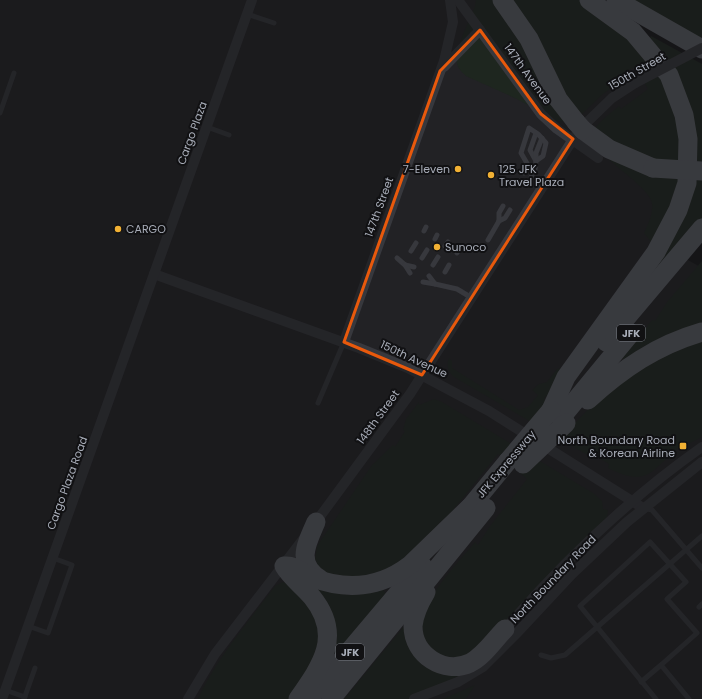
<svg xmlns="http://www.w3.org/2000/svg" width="702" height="699" font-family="Poppins,sans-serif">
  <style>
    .built { fill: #222225 }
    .green { fill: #1e261f }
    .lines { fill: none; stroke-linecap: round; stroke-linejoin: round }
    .lane { stroke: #37383d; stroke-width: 5 }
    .street { stroke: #37383d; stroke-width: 10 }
    .highway { stroke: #63666e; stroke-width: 19 }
    .street-bridge { stroke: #37383d; stroke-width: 10 }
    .highway-bridge { stroke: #63666e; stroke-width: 19 }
    .marked { fill: none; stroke: #e8590c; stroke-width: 3; stroke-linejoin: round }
    .poi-dot { fill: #f2b134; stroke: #111113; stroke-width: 1.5 }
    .labels { text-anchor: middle; stroke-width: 4; stroke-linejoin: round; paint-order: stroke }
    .shield { fill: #111113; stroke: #7b7e86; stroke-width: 1 }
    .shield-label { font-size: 10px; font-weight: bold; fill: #a8adb8 }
    .street-label { font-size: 11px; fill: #a8adb8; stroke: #111113 }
    .poi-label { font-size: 11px; fill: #a8adb8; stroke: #111113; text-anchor: start }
  </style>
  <rect width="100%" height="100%" fill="#161618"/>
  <path class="built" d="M0,0H548L626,44L662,98L656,242L702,268V699H0Z"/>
  <g class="green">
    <path d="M476,0H579L636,41L667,82L686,164L655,247L644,233C648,224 653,214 652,204C649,181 577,150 596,127C602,119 612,112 619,106L621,109L648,89L635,67L628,70L630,75L603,94L581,115L569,122L558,121L549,117L517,99L466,76C462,72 458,69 457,63C454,50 470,20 475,6Z"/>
    <path d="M627,0H702V43Z"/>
    <path d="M651,36L702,64V219L643,284L696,157L649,40Z"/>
    <path d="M702,261V326L626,362L622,358L652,320L655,321L667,302Z"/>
    <path d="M702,339V437L690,443L688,441C654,462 654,492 608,468L609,464L591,453L589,456L454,377C448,372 446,365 449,358L452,361V368L519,410L528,407L538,395L532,390L539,384L547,382L557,369L563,368L567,370L544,399L576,422L606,391L636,368Z"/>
    <path d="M434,399L442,402L593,493L602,501L603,509L608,510L607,517L600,526L492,637L462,661L430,653C427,648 422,642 420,636C412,609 459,562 475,542L478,545L490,526L527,479L498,454L446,519L439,523V527L391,573L346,581L320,571L315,559L317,546L372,465L393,445L395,447L405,431L403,430L406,419L419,402V405Z"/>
    <path d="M299,575L382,588L387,596L325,667L331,651Z"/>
    <path d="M283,582C310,589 315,619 325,642L295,699H198C214,662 250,619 275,586Z"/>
    <path d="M411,618L414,648L472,672L409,699H344Z"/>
    <path d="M475,685L466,699H443Z"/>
  </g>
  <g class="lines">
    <g class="lane">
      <path d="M247,14L274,23"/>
      <path d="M0,113L14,73"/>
      <path d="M207,127L229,135"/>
      <path d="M536,133L530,150L536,161"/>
      <path d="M536,160V153L542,138"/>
      <path d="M524,173L528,165L521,153L529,128L538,134L546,143L543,156L536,161L535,169L531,177"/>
      <path d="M499,221L505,218L510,210"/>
      <path d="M424,231L426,227"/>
      <path d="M435,239L437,235"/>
      <path d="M488,240L499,221V213L503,206"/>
      <path d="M445,246L448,242"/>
      <path d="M411,251L416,243"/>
      <path d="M457,253L459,249"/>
      <path d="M397,258L405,265L414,267"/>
      <path d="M422,258L427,250"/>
      <path d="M405,265L410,273"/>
      <path d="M433,265L438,257"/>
      <path d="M445,272L449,265"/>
      <path d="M429,276L435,284L457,289L472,298"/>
      <path d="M423,282L435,284"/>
      <path d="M318,403L344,342"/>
      <path d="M644,508L652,510L702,568"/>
      <path d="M699,607L702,604"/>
      <path d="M28,626L48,633L72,565L53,558"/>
      <path d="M541,655L551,658L565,655L702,536"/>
      <path d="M641,682L661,665"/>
      <path d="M5,690L25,697"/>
      <path d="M24,699L35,668"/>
      <path d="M656,699L580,606L650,542L686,582L667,599L697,633L661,665L689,699"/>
    </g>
    <g class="street">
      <path d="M458,0L541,114L557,129L598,158"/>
      <path d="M444,67L480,30"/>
      <path d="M154,274L359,348L408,368L489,411L643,508"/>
      <path d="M344,342L444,61L453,22L450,0"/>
      <path d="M313,526L410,394L579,130L612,98L635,83"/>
      <path d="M505,629C564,561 628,499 702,447"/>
      <path d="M2,699L252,0"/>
      <path d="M188,699L215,654L304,538"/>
      <path d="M414,699L458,682L483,667L516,634L572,574L627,522L702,462"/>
    </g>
    <g class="highway">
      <path d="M502,0L529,39L558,99L576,122"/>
      <path d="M616,0L702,49"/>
      <path d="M583,130L609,149L653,168"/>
      <path d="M606,342L702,228"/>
      <path d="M588,400C622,369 657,345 702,332"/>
      <path d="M551,410L566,377L656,252L678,210L687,183L688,139L684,115L669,75L633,32L589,0"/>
      <path d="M561,418L631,333"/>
      <path d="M462,517L508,461"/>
      <path d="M316,522C307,543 295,563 320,579"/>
      <path d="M426,592C420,602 414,614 413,626C413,655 444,675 470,663C484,656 494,640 505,629"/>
      <path d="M314,693L422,565"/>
      <path d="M298,699C322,665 343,635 312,597C303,586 291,578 284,566C295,565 301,572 311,577C346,591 380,588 410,565L470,507"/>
      <path d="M331,699L486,508"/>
    </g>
    <path class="street-bridge" d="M635,83L702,48"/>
    <g class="highway-bridge">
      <path d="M576,122L583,130"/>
      <path d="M653,168L702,171"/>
      <path d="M508,461L551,410"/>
      <path d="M523,464L566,423"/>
    </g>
  </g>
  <path d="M0 0H702V699H0ZM480,30L541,114L573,139L422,375L344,342L440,71Z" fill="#161618" fill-opacity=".55" fill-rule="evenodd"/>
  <path class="marked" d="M480,30L541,114L573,139L422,375L344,342L440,71Z"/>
  <g class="poi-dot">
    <circle cx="458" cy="169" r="4"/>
    <circle cx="491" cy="175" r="4"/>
    <circle cx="118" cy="229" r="4"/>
    <circle cx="437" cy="247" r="4"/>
    <rect x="679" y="442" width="8" height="8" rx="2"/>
  </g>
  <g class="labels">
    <g class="shield">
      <rect x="617" y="325" width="28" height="16" rx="3"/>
      <rect x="336" y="644" width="28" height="16" rx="3"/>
    </g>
    <g class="shield-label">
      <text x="631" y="337">JFK</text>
      <text x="350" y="656">JFK</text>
    </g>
    <g class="street-label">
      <text transform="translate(637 71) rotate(-30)" y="4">150th Street</text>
      <text transform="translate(528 74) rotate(54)" y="4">147th Avenue</text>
      <text transform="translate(192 133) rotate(-70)" y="4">Cargo Plaza</text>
      <text transform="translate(379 207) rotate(-70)" y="4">147th Street</text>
      <text transform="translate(414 359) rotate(25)" y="4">150th Avenue</text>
      <text transform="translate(378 417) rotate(-54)" y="4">148th Street</text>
      <text transform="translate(506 464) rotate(-50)" y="4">JFK Expressway</text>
      <text transform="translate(67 483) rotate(-70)" y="4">Cargo Plaza Road</text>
      <text transform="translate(553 579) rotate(-46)" y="4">North Boundary Road</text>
    </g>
    <g class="poi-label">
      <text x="450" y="173" text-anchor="end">7-Eleven</text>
      <text x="499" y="173">125 JFK<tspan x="499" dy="13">Travel Plaza</tspan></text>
      <text x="126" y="233">CARGO</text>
      <text x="445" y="251">Sunoco</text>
      <text x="675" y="444" text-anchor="end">North Boundary Road<tspan x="675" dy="13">&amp; Korean Airline</tspan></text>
    </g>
  </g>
</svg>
